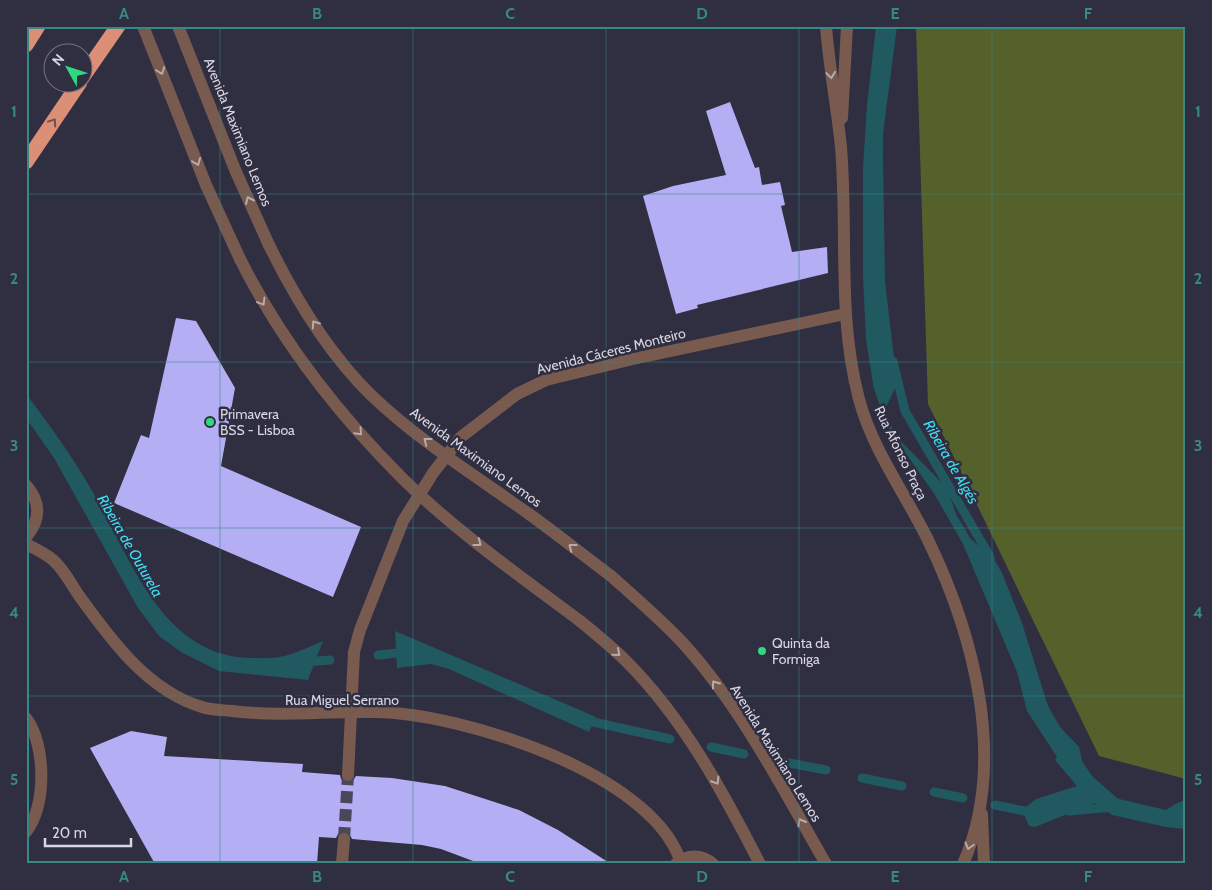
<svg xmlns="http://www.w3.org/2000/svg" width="1212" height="890" font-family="Cabin,sans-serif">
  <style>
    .green { fill: #55612b }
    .water { fill: #215961 }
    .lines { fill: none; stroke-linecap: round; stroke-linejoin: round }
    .stream { stroke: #215961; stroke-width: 9 }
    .building { fill: #b4aef4 }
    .minor-tunnel { stroke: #494759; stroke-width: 12; stroke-dasharray: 12 6; stroke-linecap: butt }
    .minor { stroke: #795a4f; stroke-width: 12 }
    .tertiary { stroke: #795a4f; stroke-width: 12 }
    .motorway { stroke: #da8f76; stroke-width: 15 }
    .tertiary-bridge { stroke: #795a4f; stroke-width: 12 }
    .oneway { stroke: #b6abaf }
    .oneway2 { stroke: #6c5054 }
    .grid { fill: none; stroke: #378985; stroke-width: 1; stroke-opacity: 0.55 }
    .poi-dot { fill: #31d882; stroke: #302e41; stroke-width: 2 }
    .labels { text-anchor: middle; stroke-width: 5; stroke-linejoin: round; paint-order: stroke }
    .street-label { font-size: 14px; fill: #d7d6e2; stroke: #302e41 }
    .poi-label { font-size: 14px; fill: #d7d6e2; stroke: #302e41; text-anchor: start }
    .water-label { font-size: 15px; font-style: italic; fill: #3edbf1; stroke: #302e41 }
    .neatline { fill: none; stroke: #378985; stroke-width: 2 }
    .grid-label { font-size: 16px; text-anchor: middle; font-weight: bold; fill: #378985 }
  </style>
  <rect width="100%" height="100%" fill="#302e41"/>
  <path class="green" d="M916,26H1186V779L1099,756L928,404Z"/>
  <g class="water">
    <path d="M876,26H897L883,134V156L885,281L897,384L885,409L895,435L947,488L956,514L970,538L995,561L1002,573L1022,623L1048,706L1060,727L1079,747L1082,761L1092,776L1098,794L1166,810L1177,803L1186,800V829L1166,827L1112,815L1095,803L1035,827L1029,826L1022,810L1036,799L1077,786L1055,760L1057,757L1027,711L1017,672L963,544L935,495L888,428L874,389L866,340L863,276V168L867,105Z"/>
    <path d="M26,394C52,428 77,463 98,501C132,564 165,656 250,658C261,658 273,659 284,656C297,653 311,646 323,641L308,680L219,671L181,652L159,636L138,608L54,458L26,418Z"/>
    <path d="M395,631L596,717L589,732L449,669L431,664L397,668Z"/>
  </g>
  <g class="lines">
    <g class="stream">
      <path d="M893,361L905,411L989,555L992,566"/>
      <path d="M378,655L408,652"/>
      <path d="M305,662L330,660"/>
      <path d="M584,720L670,739"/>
      <path d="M711,747L744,754"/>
      <path d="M784,762L826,770"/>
      <path d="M1085,776L1118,805"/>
      <path d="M862,778L902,786"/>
      <path d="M934,792L963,798"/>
      <path d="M995,805L1034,813"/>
      <path d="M1069,811L1114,807"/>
    </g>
  </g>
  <g class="building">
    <path d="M730,102L755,168L759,167L762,185L780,182L785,205L781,206L792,252L827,247L828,273L697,305L698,308L676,314L643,196L673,186L726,175L706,111Z"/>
    <path d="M176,318L196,321L235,388L221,466L361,527L333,597L114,503L141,435L149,438Z"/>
    <path d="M131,731L167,737L164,756L303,764L302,772L340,775L341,779L347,783L352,782L356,776L392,778L445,786L519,810L558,830L611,864H481L441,849L422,845L352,839L349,833L344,831L338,834L336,838L319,837L317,864H155L90,748Z"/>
  </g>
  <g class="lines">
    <path class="minor-tunnel" d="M344,839L348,775"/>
    <g class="minor">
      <path d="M826,26C829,67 837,107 841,147C848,232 837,316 859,399C872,449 905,493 928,540C974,635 1008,762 963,864"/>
      <path d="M842,118L847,26"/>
      <path d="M26,485C41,502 41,520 26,537"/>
      <path d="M26,544C35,549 45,553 53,560C64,569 72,586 80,597C111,640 148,691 202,707C211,710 222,710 232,711C282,717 326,711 375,712C460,713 650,772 680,860"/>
      <path d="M26,718C46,744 47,806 26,832"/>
      <path d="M348,775L354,652L360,630L403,521L433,473L461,437L517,394L546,380L633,359L845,314"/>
      <path d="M982,814L984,864"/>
      <path d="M342,864L344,839"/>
      <path d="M676,864C687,854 702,854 713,864"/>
    </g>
    <g class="tertiary">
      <path d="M143,26L206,185L240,259"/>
      <path d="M178,26L236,172L269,245"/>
      <path d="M611,576C635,597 659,618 681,641C741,706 782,788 826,864"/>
      <path d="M580,621C596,634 612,647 626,661C684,719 723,792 760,864"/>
    </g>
    <g class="motorway">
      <path d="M26,45L38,26"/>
      <path d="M82,78L118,26"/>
      <path d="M26,162L80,82"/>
    </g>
    <g class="tertiary-bridge">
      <path d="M269,245C295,298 328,353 371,395C419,441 476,476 529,514C557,534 584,556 611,576"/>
      <path d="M240,259C281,341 338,414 403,479C457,532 520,576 580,621"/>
    </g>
  </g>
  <defs><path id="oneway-chevron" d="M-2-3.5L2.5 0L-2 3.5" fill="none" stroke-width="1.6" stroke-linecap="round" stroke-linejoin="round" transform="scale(1.25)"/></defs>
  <g class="oneway">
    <use href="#oneway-chevron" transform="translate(161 71) rotate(69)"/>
    <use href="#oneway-chevron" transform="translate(831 75) rotate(82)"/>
    <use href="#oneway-chevron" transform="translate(197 162) rotate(68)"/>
    <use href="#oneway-chevron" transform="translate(249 200) rotate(-114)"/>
    <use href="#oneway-chevron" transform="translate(262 302) rotate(59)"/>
    <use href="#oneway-chevron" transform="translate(315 324) rotate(-125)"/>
    <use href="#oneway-chevron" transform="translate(359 432) rotate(47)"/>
    <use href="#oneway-chevron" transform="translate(427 441) rotate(-142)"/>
    <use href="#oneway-chevron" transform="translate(478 543) rotate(37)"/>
    <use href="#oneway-chevron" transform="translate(572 547) rotate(-143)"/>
    <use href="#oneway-chevron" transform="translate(617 653) rotate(41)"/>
    <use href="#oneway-chevron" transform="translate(715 684) rotate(-126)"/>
    <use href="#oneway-chevron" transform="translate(716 781) rotate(58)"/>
    <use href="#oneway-chevron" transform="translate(801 822) rotate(-120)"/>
    <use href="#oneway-chevron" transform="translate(969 846) rotate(106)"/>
  </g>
  <use class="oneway2" href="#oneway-chevron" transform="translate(53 122) rotate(-56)"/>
  <path class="grid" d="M220,26V864M413,26V864M606,26V864M799,26V864M992,26V864M26,194H1186M26,362H1186M26,528H1186M26,696H1186"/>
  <g class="poi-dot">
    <circle cx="210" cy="422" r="5"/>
    <circle cx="762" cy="651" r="5"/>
  </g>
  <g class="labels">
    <g class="street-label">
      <text transform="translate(238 132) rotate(68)" y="5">Avenida Maximiano Lemos</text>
      <text transform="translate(611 351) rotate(-14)" y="5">Avenida Cáceres Monteiro</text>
      <text transform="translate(901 453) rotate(64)" y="5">Rua Afonso Praça</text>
      <text transform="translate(476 457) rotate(36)" y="5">Avenida Maximiano Lemos</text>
      <text x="342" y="705">Rua Miguel Serrano</text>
      <text transform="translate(776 753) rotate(58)" y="5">Avenida Maximiano Lemos</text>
    </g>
    <g class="poi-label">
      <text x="220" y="419">Primavera<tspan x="220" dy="16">BSS - Lisboa</tspan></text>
      <text x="772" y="648">Quinta da<tspan x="772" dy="16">Formiga</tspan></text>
    </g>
    <g class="water-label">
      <text transform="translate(951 462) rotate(60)" y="5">Ribeira de Algés</text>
      <text transform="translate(130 546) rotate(60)" y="5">Ribeira de Outurela</text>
    </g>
  </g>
  <rect width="1212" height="890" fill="none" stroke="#302e41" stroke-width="55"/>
  <g transform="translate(68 68) rotate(310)"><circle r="24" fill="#302e41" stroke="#737181"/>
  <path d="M0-4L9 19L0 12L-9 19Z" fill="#31d882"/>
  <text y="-8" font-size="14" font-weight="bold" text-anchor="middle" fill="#d7d6e2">N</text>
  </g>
  <path d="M45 838v8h86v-8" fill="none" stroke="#d7d6e2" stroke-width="2.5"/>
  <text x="52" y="838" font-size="15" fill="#d7d6e2" stroke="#302e41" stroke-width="4" paint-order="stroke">20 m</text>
  <rect x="28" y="28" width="1156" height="834" class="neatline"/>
  <g class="grid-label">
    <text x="124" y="19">A</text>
    <text x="317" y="19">B</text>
    <text x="510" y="19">C</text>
    <text x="702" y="19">D</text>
    <text x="895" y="19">E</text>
    <text x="1088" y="19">F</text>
    <text x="14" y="117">1</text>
    <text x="1198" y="117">1</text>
    <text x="14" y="284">2</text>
    <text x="1198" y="284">2</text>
    <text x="14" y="451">3</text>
    <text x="1198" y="451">3</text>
    <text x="14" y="618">4</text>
    <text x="1198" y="618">4</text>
    <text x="14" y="785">5</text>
    <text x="1198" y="785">5</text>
    <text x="124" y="882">A</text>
    <text x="317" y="882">B</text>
    <text x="510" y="882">C</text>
    <text x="702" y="882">D</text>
    <text x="895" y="882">E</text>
    <text x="1088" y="882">F</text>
  </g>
</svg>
